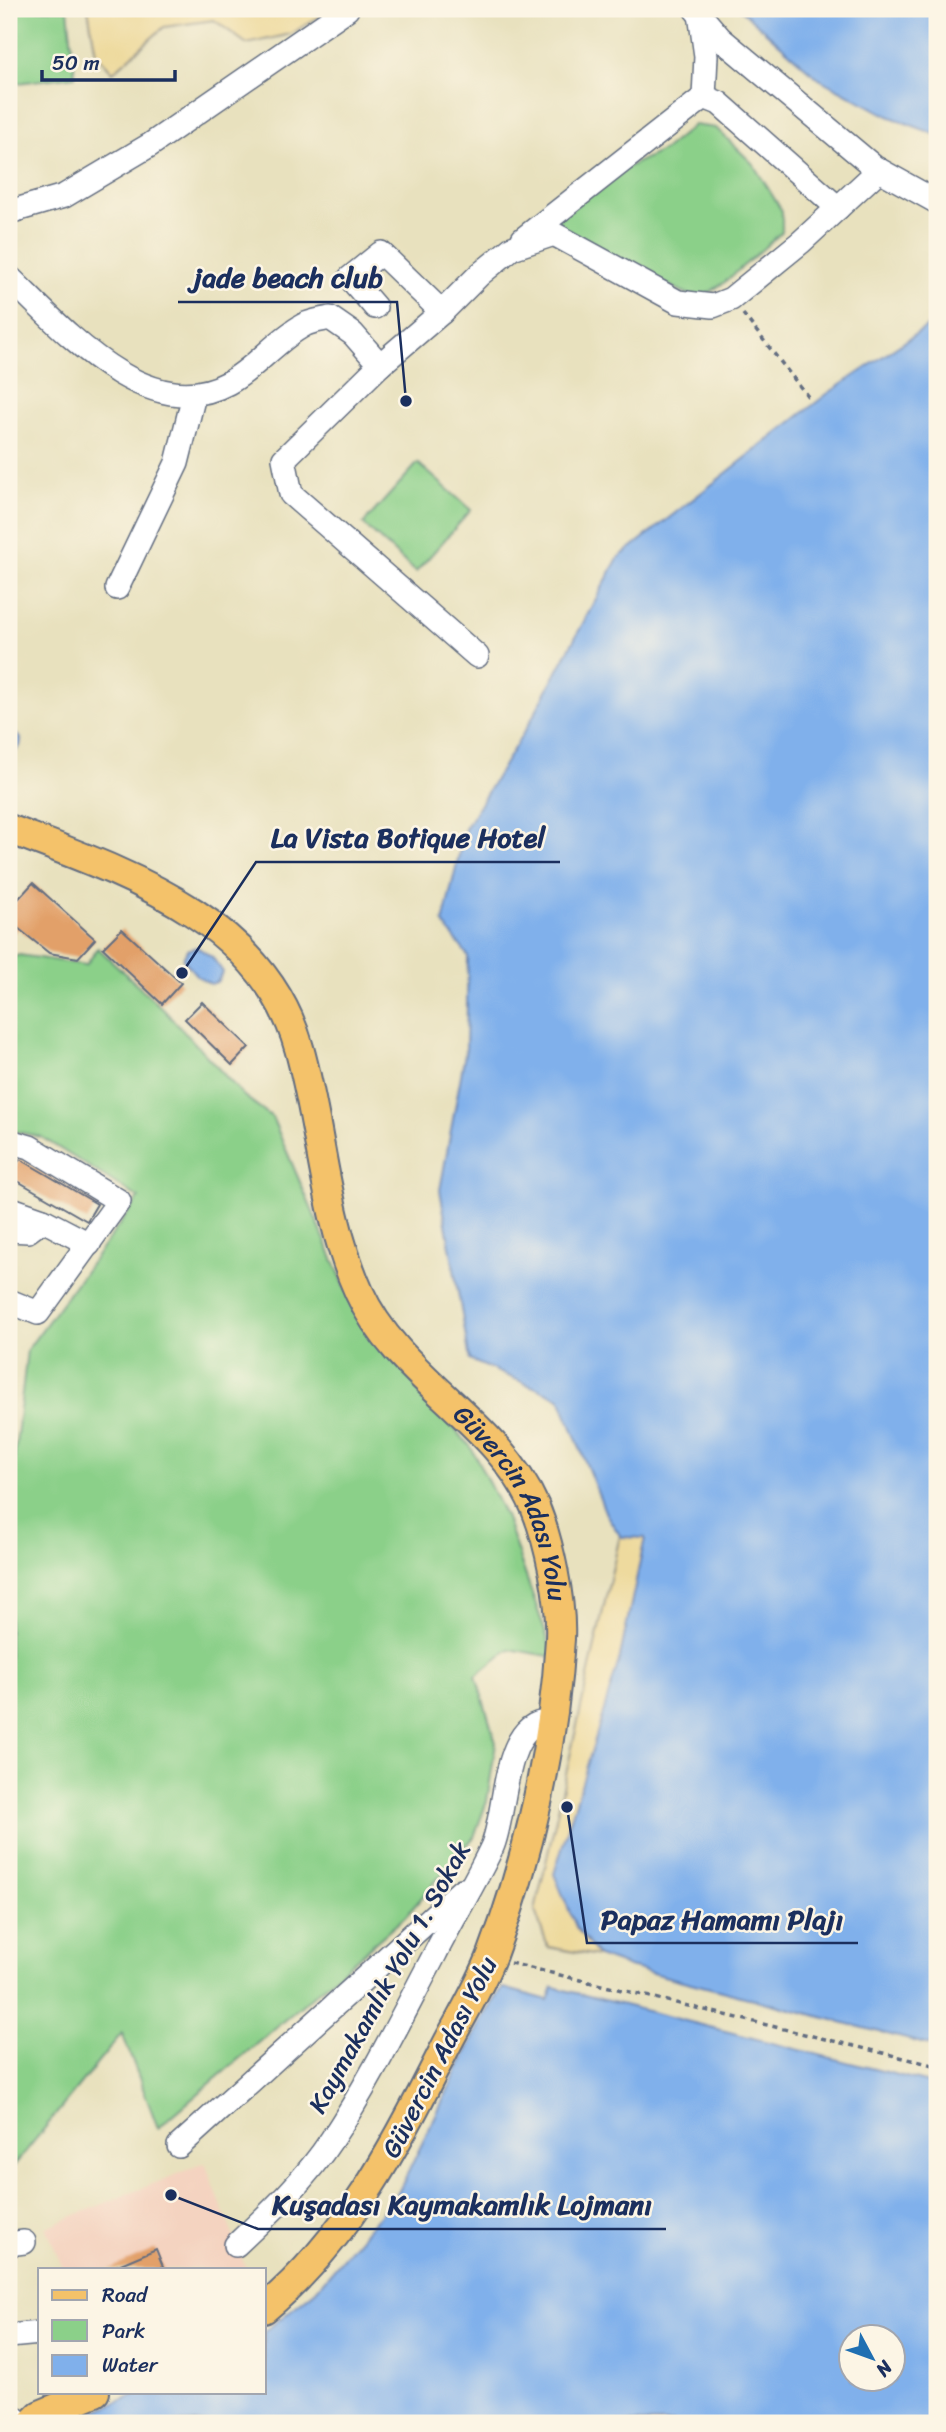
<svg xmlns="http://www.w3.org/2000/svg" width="946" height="2432" font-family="Sriracha,sans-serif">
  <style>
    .built { fill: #f4d3c0 }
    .green { fill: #8bd089; stroke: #538074; stroke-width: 2 }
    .sand { fill: #eeda9e; stroke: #84847e; stroke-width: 2 }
    .water { fill: #80b0eb; stroke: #4e70a4; stroke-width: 2; fill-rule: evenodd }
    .building { fill: #e2a069 }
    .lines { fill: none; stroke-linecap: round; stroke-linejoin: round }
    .minor-casing { stroke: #636d80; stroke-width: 26 }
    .major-casing { stroke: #636d80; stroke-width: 32 }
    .path { stroke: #636d80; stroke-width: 3.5; stroke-dasharray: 5 5; stroke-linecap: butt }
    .minor { stroke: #fff; stroke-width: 23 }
    .major { stroke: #f4c26a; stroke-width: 28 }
    .labels { text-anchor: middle; stroke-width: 5; stroke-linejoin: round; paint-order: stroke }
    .street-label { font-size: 26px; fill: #1b2f5e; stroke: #fcf5e5 }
    .leader { fill: none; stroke: #1b2f5e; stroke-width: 2.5 }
    .callout-dot { fill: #1b2f5e; stroke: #fcf5e5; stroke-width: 2.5 }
    .callout-label { font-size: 28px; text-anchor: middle; font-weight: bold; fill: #1b2f5e; stroke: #fcf5e5; stroke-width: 5; stroke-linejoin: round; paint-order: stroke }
  </style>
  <rect width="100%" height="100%" fill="#fcf5e5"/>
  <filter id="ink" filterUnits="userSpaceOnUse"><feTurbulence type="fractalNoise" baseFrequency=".0143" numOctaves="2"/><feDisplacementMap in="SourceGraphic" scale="14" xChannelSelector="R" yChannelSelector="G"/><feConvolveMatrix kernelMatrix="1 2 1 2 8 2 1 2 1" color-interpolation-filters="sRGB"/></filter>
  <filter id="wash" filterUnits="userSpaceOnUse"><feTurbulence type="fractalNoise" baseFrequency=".00686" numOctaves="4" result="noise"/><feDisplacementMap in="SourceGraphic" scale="28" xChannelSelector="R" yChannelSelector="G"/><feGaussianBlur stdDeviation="1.57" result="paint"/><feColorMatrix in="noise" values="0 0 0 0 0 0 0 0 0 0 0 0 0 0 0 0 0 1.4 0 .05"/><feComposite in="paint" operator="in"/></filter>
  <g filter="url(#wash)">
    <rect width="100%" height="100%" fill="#e8e1be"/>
    <path class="built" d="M205,2163L246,2269H63L46,2227Z"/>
    <g class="green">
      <path d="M9,9H68L75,76L9,84Z"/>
      <path d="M694,125L716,128L753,164L782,211V232L725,282L699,299L544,230L619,171L664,150Z"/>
      <path d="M418,463L471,510L416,572L363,524Z"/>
      <path d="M98,948L163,1009L244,1096L272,1117L361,1324L471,1447L505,1516L554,1657L509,1649L476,1676L496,1743L487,1801L474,1837L405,1917L158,2128L122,2033L9,2172V1505L27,1350L139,1198L41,1137L9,1130V958L19,955L86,965Z"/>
    </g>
    <g class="sand">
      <path d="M88,9H330L291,34L247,44L214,20L164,27L113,72L96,54Z"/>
      <path d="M620,1535L645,1538L620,1657L576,1927L598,1956L548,1947L535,1911Z"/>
    </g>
    <g class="water">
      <path d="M740,9H937V135L888,116L819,79Z"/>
      <path d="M937,320V2047L629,1967L598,1956L576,1927L554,1874L620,1657L645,1538L621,1537L606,1514L560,1398L470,1360L440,1190L466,1048L468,956L443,923L465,829L530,722L618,558L827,394Z"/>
      <path d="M9,728L21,739L20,746L9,758Z"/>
      <path d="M197,947L212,957L223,972L217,982L211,984L197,976L183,959L187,950Z"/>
      <path d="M553,1987L937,2085V2423H67L142,2392H264V2332L316,2290L398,2193L483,2018L503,1988L548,2000ZM852,2338H894V2380H852Z"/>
    </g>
    <g id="blocks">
      <g class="building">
        <path d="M33,883L95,939L78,958L49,953L18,928L9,938V909Z"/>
        <path d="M122,929L181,983L162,1004L103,948Z"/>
        <path d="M202,1002L249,1047L232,1065L185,1019Z"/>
        <path d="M20,1159L97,1204L87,1221L9,1176Z"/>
        <path d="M156,2249L164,2269H109Z"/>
      </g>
    </g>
  </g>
  <g filter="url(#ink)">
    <use href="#blocks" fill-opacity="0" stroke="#636d80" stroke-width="2"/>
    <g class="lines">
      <g class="minor-casing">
        <g id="minor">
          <path d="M695,9L720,38L874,167L937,202"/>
          <path d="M700,14L706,56L704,97"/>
          <path d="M9,212L64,196L150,145L347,9"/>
          <path d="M523,239L704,97L719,103L838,208"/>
          <path d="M9,277C62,328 147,427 228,383C256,368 276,340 304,325C311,321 322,320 330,318L353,334L380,365L284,459L291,494L477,656"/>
          <path d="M375,307L350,278L381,253L442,312L380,365"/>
          <path d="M442,312L479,275L512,248L554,234L678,302L713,306L731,299L801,242L879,170"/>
          <path d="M117,588L177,463L194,395"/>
          <path d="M9,1141L30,1147L119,1201L38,1313L9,1301"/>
          <path d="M9,1208L43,1220L89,1244"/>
          <path d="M9,1230L28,1231L43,1220"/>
          <path d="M179,2146L462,1890"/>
          <path d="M9,2244L24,2242"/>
          <path d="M236,2245C271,2212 306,2179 332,2139C371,2080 402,2016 435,1954C453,1918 475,1883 492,1847C507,1814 502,1721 549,1722"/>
          <path d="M9,2336L40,2333"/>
          <path d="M9,2413L20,2423"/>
        </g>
      </g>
      <g class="major-casing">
        <g id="major">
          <path id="s1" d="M9,829C121,872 263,917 299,1048C322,1129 324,1215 359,1292C398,1379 497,1420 535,1507C549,1541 562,1602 560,1639C554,1744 529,1858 492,1955C479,1989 459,2020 443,2052C396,2146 347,2240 264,2309"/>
          <path d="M32,2423L40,2415L95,2392"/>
        </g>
      </g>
      <g class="path">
        <path d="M743,314L809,398"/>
        <path d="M510,1963L937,2066"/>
      </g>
      <use href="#minor" class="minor"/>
      <use href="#major" class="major"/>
    </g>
  </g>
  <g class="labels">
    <g class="street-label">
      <text dy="9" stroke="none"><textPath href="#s1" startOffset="896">Güvercin Adası Yolu</textPath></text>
      <text transform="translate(389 1977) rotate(-61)" y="9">Kaymakamlık Yolu 1. Sokak</text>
      <text transform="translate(439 2057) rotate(-63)" y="9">Güvercin Adası Yolu</text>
    </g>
  </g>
  <path class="leader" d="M406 401L397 302H178M182 973L256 862H560M567 1807L587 1943H858M171 2195L258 2229H666"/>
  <g class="callout-dot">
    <circle cx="406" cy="401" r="7"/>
    <circle cx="182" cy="973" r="7"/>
    <circle cx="567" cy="1807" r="7"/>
    <circle cx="171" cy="2195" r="7"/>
  </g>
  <g class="callout-label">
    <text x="288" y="287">jade beach club</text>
    <text x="408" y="847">La Vista Botique Hotel</text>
    <text x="722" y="1929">Papaz Hamamı Plajı</text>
    <text x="462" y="2214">Kuşadası Kaymakamlık Lojmanı</text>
  </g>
  <rect width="946" height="2432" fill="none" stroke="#fcf5e5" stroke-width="35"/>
  <rect x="38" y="2268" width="228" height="126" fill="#fcf5e5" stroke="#a2a6af" stroke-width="2"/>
  <rect x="52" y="2290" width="35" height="10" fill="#f4c26a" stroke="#a2a6af" stroke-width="2"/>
  <text x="102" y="2302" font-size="21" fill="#1b2f5e">Road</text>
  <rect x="52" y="2320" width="35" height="21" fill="#8bd089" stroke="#a2a6af" stroke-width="2"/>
  <text x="102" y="2338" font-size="21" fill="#1b2f5e">Park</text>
  <rect x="52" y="2355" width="35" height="21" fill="#80b0eb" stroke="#a2a6af" stroke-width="2"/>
  <text x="102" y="2372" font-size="21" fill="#1b2f5e">Water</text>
  <g transform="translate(872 2358) rotate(131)"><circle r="33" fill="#fcf5e5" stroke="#a2a6af" stroke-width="2"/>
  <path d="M0-5L12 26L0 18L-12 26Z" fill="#1f6fb2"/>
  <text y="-10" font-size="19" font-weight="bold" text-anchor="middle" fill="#1b2f5e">N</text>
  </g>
  <path d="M42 70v10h133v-10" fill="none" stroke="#1b2f5e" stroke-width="3.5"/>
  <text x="52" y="70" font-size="21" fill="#1b2f5e" stroke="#fcf5e5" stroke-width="5" paint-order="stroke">50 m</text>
</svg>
